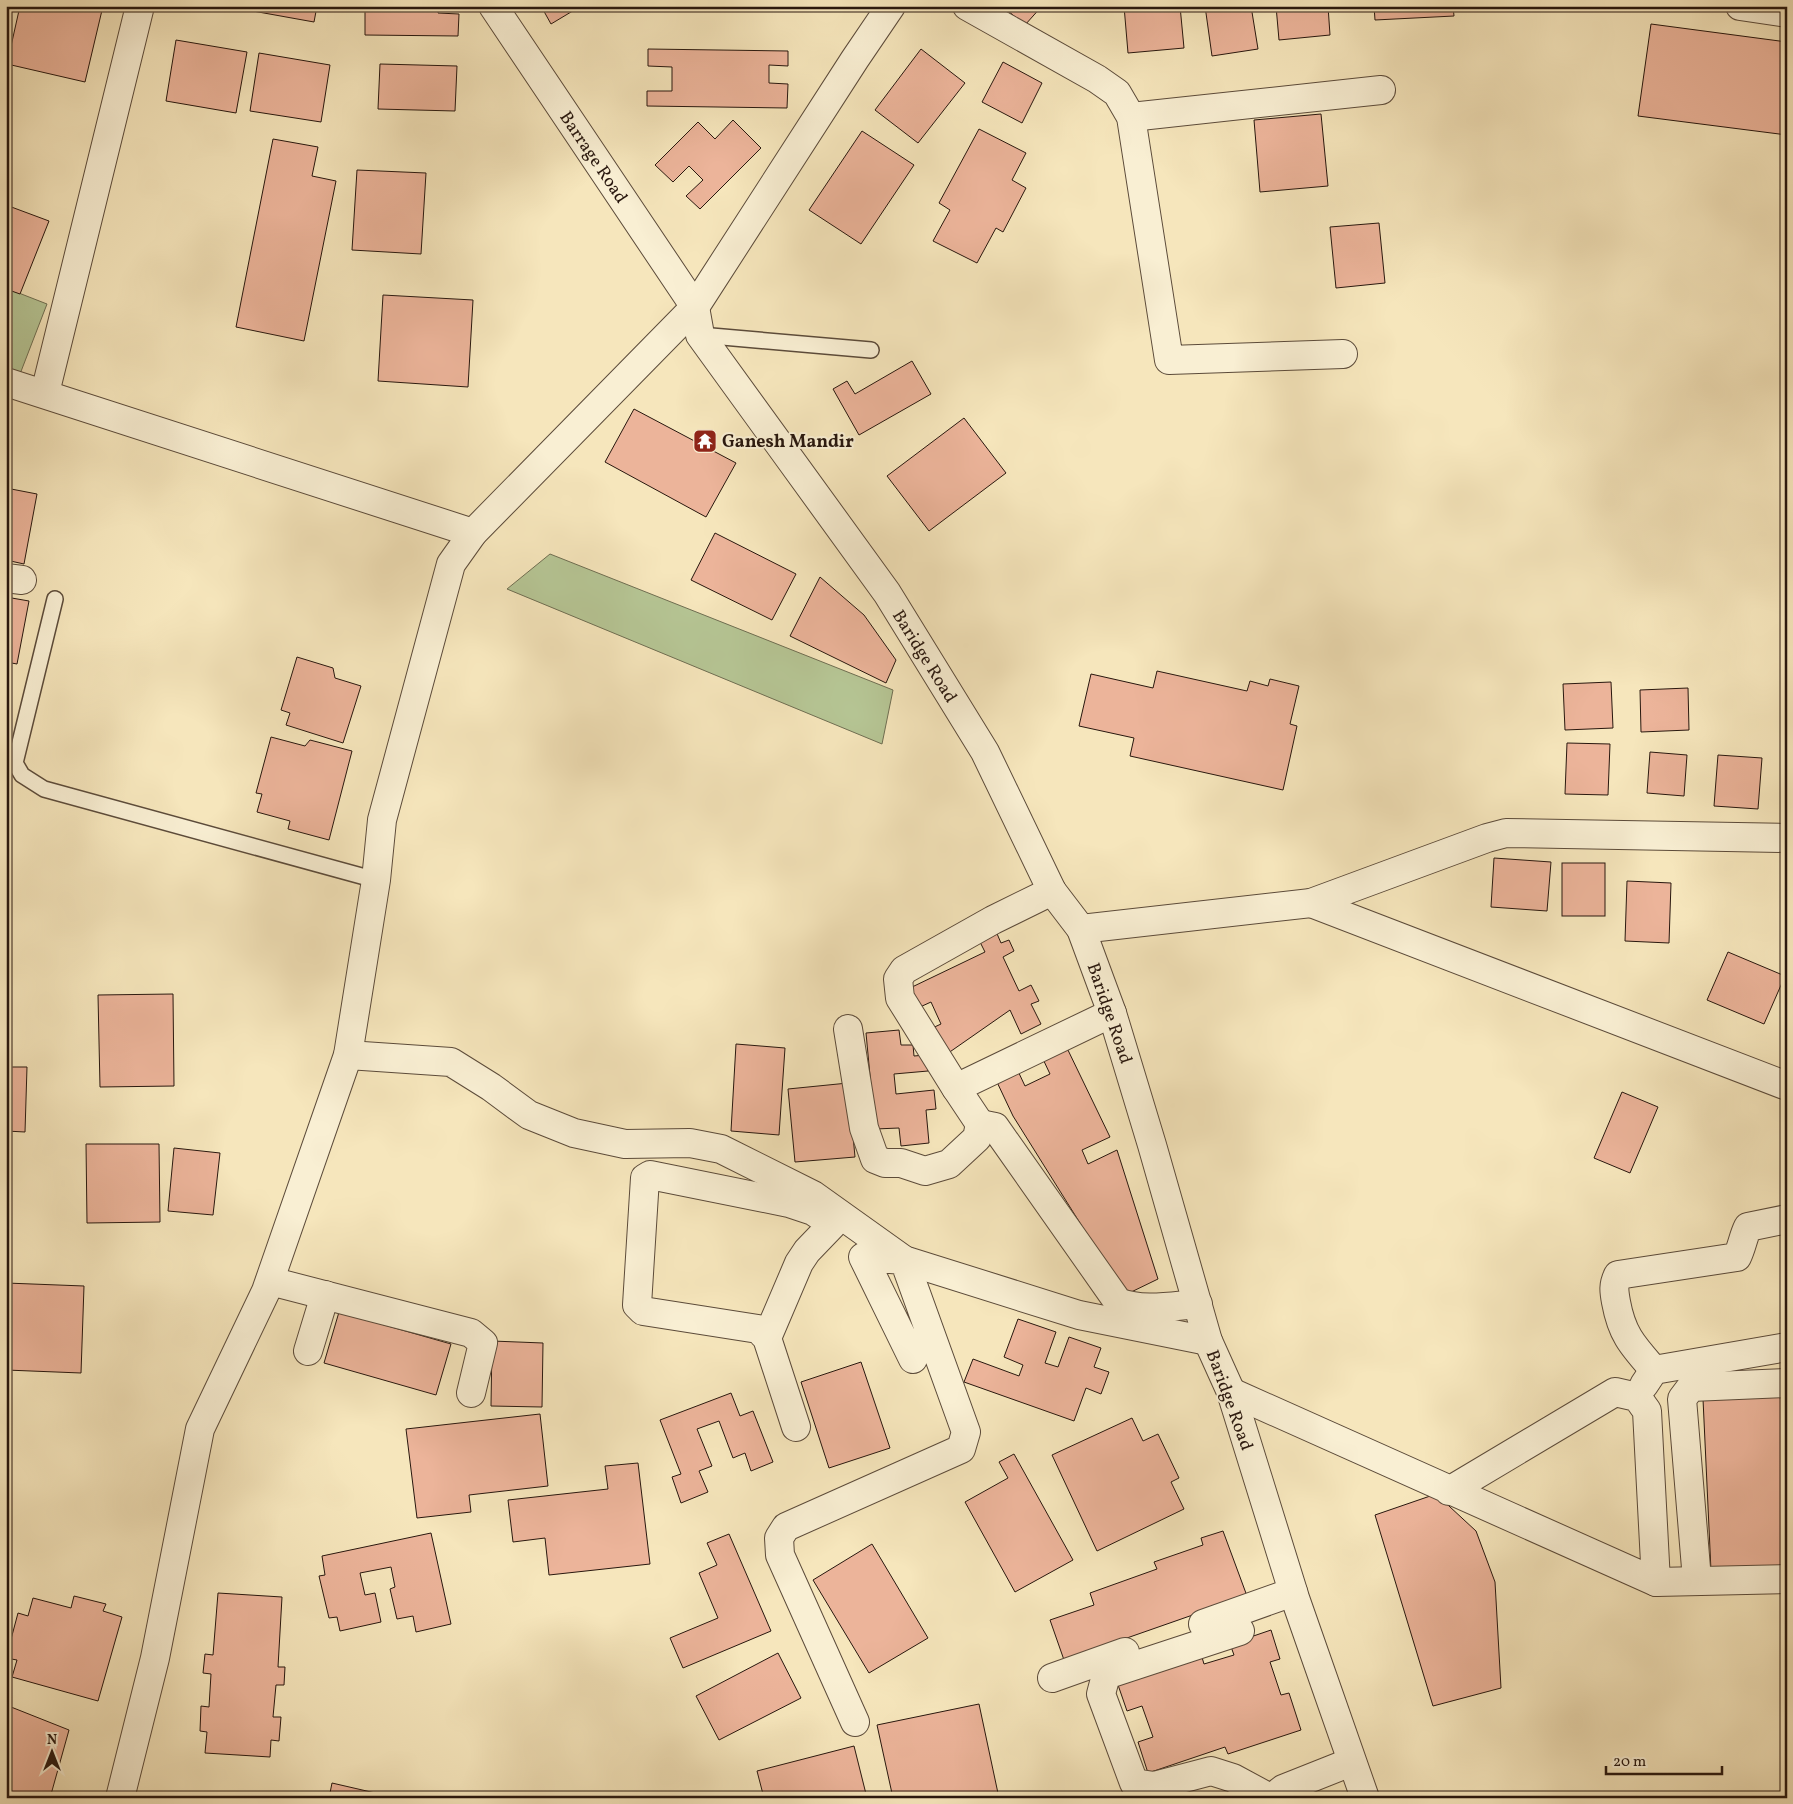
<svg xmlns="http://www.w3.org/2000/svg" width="1793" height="1804" font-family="Vollkorn,serif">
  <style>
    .green { fill: #b6c695; stroke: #6f6e52 }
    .building { fill: #ecb49a; stroke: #28170e }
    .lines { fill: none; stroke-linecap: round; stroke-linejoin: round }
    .service-casing { stroke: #5c4b3a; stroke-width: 18 }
    .minor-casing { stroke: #5c4b3a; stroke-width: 30 }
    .tertiary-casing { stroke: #5c4b3a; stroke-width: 30 }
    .service { stroke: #f9efd3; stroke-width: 15 }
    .minor { stroke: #f9efd3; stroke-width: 28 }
    .tertiary { stroke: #f9efd3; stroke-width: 28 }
    .labels { text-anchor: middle; stroke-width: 4; stroke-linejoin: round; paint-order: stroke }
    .street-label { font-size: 18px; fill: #28170e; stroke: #f9efd3 }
    .poi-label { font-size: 18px; font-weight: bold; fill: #28170e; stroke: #f9efd3; text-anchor: start }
  </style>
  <rect width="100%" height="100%" fill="#f6e6bc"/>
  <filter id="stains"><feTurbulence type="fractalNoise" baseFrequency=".004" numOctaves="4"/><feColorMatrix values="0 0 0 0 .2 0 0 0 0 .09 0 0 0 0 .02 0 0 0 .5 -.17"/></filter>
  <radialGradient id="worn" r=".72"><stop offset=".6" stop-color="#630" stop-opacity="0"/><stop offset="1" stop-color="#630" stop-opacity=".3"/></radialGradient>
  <g class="green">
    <path d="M6,288L47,304L20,374L6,369Z"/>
    <path d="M550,554L893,690L882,744L507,589Z"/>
  </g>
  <g class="building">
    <path d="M20,6H103L85,82L7,64Z"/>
    <path d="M225,6H317L314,22Z"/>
    <path d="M365,6H439L438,13L459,14L458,36L365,35Z"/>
    <path d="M541,6H581L551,24Z"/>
    <path d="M1002,6H1042L1025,25Z"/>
    <path d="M1124,6H1180L1184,48L1128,53Z"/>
    <path d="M1205,6H1251L1258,49L1212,56Z"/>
    <path d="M1276,6H1328L1330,35L1279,40Z"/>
    <path d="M1374,6H1453L1454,16L1375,20Z"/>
    <path d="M1651,24L1787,42V135L1638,116Z"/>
    <path d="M176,40L247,52L236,113L166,101Z"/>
    <path d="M648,49L788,51V66L769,65V83L788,84L787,108L647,106V91H672V67L648,66Z"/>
    <path d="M921,49L965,83L918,143L875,110Z"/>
    <path d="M259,53L330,65L321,122L250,111Z"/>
    <path d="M1003,62L1042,83L1022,123L982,102Z"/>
    <path d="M380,64L457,66L455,111L378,109Z"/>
    <path d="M1321,114L1328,186L1260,192L1254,120Z"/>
    <path d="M733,120L761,148L700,209L686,196L703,180L689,166L673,182L655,165L698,122L715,139Z"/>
    <path d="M979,129L1026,153L1012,180L1026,188L1003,232L996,228L977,263L933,241L950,210L939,203Z"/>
    <path d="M862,131L914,165L861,244L809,210Z"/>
    <path d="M273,139L318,147L312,176L336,181L304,341L236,327Z"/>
    <path d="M357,170L426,173L421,254L352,250Z"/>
    <path d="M6,205L49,221L20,294L6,289Z"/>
    <path d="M1379,223L1385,283L1336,288L1330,227Z"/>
    <path d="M383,295L473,300L468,387L378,381Z"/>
    <path d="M912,361L931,394L859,435L833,389L847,381L855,394Z"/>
    <path d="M634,409L736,463L706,517L605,462Z"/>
    <path d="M964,418L1006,473L929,531L887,476Z"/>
    <path d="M6,488L37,494L24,564L6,560Z"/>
    <path d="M715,533L796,574L772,620L691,580Z"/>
    <path d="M820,577L864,615L896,660L886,683L790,636Z"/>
    <path d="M6,597L29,601L17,664L6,662Z"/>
    <path d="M297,657L333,668L335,678L361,686L343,743L286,725L290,713L281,710Z"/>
    <path d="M1157,671L1247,691L1250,681L1268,686L1270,679L1299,686L1290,724L1297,726L1283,790L1130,756L1134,738L1079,726L1091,674L1153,688Z"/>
    <path d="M1611,682L1613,728L1565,730L1563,684Z"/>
    <path d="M1688,688L1689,730L1641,732L1640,690Z"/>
    <path d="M271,737L305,746L310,740L352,751L329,840L288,829L290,821L257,812L262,794L256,793Z"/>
    <path d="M1567,743L1610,744L1608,795L1565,794Z"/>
    <path d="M1650,752L1687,755L1684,796L1647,793Z"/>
    <path d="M1718,755L1762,758L1758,809L1714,806Z"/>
    <path d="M1494,858L1551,862L1547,911L1491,907Z"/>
    <rect x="1562" y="863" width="43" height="53"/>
    <path d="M1627,881L1671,883L1669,943L1625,941Z"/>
    <path d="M995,929L1001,943L1009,940L1014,951L1003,957L1019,991L1031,985L1039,1001L1031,1004L1041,1024L1021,1034L1010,1010L944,1056L926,1031L941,1024L931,1002L920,1007L910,988L985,952L978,938Z"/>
    <path d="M1728,952L1785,976L1764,1024L1707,1000Z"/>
    <path d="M173,994L174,1086L100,1087L98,995Z"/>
    <path d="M899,1030L901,1045H913L914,1056L926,1055L928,1071L894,1074L896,1094L934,1090L936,1109L926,1110L929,1143L901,1146L899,1128L875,1129L866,1033Z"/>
    <path d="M736,1044L785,1048L779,1135L731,1131Z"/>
    <path d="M1066,1046L1110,1137L1082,1150L1088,1164L1117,1150L1158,1279L1125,1295L1013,1116L996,1080L1017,1069L1025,1086L1050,1074L1042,1057Z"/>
    <path d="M6,1067H27L25,1132L6,1131Z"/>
    <path d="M848,1083L855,1157L795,1162L788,1089Z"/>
    <path d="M1622,1092L1658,1107L1630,1173L1594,1158Z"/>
    <path d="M86,1144H159L160,1222L87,1223Z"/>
    <path d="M174,1148L220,1153L213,1215L168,1211Z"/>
    <path d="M6,1283L84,1286L81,1373L6,1370Z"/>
    <path d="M339,1312L451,1344L436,1395L324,1363Z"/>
    <path d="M1018,1319L1056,1332L1045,1363L1058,1367L1069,1337L1101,1348L1094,1367L1109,1372L1101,1394L1086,1388L1074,1421L964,1382L973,1359L1019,1376L1023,1365L1004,1357Z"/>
    <path d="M492,1341L543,1343L542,1407L491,1406Z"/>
    <path d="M861,1362L890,1448L829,1468L801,1382Z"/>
    <path d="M731,1393L740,1416L753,1411L773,1462L751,1471L745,1453L733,1458L719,1421L697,1429L712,1466L699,1471L708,1492L681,1503L672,1477L681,1474L660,1420Z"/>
    <path d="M1787,1393V1570L1711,1571L1703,1399Z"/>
    <path d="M540,1414L548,1486L469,1495L471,1512L417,1518L406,1429Z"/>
    <path d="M1132,1418L1143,1441L1158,1434L1179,1478L1171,1482L1184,1509L1097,1551L1052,1455Z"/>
    <path d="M1014,1454L1073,1560L1015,1592L965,1502L1008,1478L999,1462Z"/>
    <path d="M638,1463L650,1564L549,1575L545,1538L513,1542L508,1500L608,1489L605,1466Z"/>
    <path d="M1436,1494L1476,1531L1495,1582L1501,1688L1433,1706L1375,1515Z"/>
    <path d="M1223,1531L1247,1596L1064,1660L1050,1620L1094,1605L1090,1593L1157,1569L1154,1562L1203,1545L1201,1538Z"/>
    <path d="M431,1533L451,1624L416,1632L413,1616L397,1619L390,1589L395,1587L391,1567L360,1573L365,1595L375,1593L381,1622L340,1631L337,1617L329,1618L319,1576L325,1575L322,1556Z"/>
    <path d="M729,1534L771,1631L683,1668L670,1638L718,1618L699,1573L717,1565L707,1543Z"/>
    <path d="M872,1544L928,1638L869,1673L813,1580Z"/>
    <path d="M218,1593L282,1597L278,1667H285L284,1685H276L273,1717H281L279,1741L271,1740L270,1757L205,1753L207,1732L200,1731L201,1706L209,1707L211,1674L203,1673L205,1654L213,1655Z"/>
    <path d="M74,1596L106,1604L103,1611L122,1617L98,1701L12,1677L17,1660L6,1658L18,1613L28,1616L33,1598L71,1608Z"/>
    <path d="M1271,1630L1280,1659L1270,1662L1281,1695L1289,1693L1301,1730L1228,1754L1225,1747L1148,1773L1138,1742L1153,1737L1142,1706L1127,1711L1117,1682L1201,1654L1204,1664L1234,1655L1230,1644Z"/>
    <path d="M778,1653L801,1698L719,1740L696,1696Z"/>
    <path d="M979,1704L999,1798H893L877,1725Z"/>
    <path d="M6,1705L69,1730L50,1798H6Z"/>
    <path d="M854,1746L867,1798H764L757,1771Z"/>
    <path d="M332,1783L384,1795L383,1798H329Z"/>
    <path d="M402,1795L430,1798H401Z"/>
  </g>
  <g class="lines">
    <g class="service-casing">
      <g id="service">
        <path d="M700,335L871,350"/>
        <path d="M55,599L15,763L22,775L44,789L376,880"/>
      </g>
    </g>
    <g class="minor-casing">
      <g id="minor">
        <path d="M967,6L1097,79L1117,93L1131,117L1169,360L1343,354"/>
        <path d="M1740,6L1787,13"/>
        <path d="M1131,117L1381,90"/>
        <path d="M6,382L473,533"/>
        <path d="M45,393L140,6"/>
        <path d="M6,578L22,580"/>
        <path d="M1311,903L1787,1086"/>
        <path d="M1081,929L1311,903L1487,838L1506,833L1787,838"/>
        <path d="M848,1029L864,1128L875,1159L885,1163H901L925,1171L949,1164L977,1138L980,1124L956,1088L1112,1013"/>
        <path d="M348,1055L451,1062L491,1087L529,1115L574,1133L625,1144L690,1143L721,1149L813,1195L904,1260L1079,1315L1208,1341"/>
        <path d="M956,1088L900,998L898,979L904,970L993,920L1052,891"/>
        <path d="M980,1124L995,1127L1118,1302C1143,1312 1171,1306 1198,1304"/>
        <path d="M270,1281L471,1333L483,1343L471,1393"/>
        <path d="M767,1338L799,1263L807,1251L832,1225"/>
        <path d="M308,1351L325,1295"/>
        <path d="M1654,1370C1633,1346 1622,1335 1616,1302C1614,1291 1613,1285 1618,1275L1737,1257C1742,1247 1743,1237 1748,1227L1787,1219"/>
        <path d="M1644,1385L1654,1370L1787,1347"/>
        <path d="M1231,1392L1656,1582L1647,1411L1637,1397L1615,1392L1449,1491"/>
        <path d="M796,1427L767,1338L758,1329L643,1311L637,1305L645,1178L650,1175L789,1203L813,1211L819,1215"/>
        <path d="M1697,1580L1682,1399L1691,1387L1787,1383"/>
        <path d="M1656,1582L1787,1579"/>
        <path d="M1203,1624L1293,1592"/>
        <path d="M1240,1631L1106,1675L1101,1694L1134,1783L1154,1786L1211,1771L1233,1778L1270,1798"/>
        <path d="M1052,1678L1125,1652"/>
        <path d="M855,1722L780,1555L779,1538L786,1527L961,1449L966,1432L904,1260L863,1257L913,1359"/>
        <path d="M120,1798L155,1658L200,1429L266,1291L348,1055L376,880L382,820L451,564L473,533L695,307L855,59L891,6"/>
        <path d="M1272,1798L1283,1789L1351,1762"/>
      </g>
    </g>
    <g class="tertiary-casing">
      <path id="tertiary" d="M493,6L695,307L700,335L887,593L985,752L1052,891L1081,929L1112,1013L1152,1145L1208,1341L1231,1392L1295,1598L1365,1798"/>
    </g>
    <use href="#service" class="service"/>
    <use href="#minor" class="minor"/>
    <use href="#tertiary" class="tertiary"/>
  </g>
  <defs>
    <g id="temple-square" transform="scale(1.25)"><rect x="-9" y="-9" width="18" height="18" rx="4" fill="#8f2418" stroke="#f9efd3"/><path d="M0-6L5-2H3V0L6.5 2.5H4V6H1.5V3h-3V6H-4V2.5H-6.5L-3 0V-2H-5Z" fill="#fff"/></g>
  </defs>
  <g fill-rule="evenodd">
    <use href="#temple-square" x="705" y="441"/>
  </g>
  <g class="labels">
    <g class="street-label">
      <text transform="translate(594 157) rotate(56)" y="6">Barrage Road</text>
      <text transform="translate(925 656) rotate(58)" y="6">Baridge Road</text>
      <text transform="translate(1110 1013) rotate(71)" y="6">Baridge Road</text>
      <text transform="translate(1230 1400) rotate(70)" y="6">Baridge Road</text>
    </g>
    <g class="poi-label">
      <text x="722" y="447">Ganesh Mandir</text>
    </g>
  </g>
  <rect width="1793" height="1804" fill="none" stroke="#f6e6bc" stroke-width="25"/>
  <rect x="8" y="8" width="1778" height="1789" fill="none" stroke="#28170e" stroke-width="2.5"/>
  <rect x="12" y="12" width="1768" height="1779" fill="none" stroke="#28170e"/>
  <g transform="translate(52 1752)" stroke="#f9efd3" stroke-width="4" paint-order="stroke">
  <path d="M0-4L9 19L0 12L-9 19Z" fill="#28170e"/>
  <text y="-8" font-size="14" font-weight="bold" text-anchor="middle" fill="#28170e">N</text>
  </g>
  <path d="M1606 1766v8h116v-8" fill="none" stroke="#28170e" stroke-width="2.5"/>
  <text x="1613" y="1766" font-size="15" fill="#28170e" stroke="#f9efd3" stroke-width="4" paint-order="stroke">20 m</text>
  <rect width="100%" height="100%" filter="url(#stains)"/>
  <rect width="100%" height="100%" fill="url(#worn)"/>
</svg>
